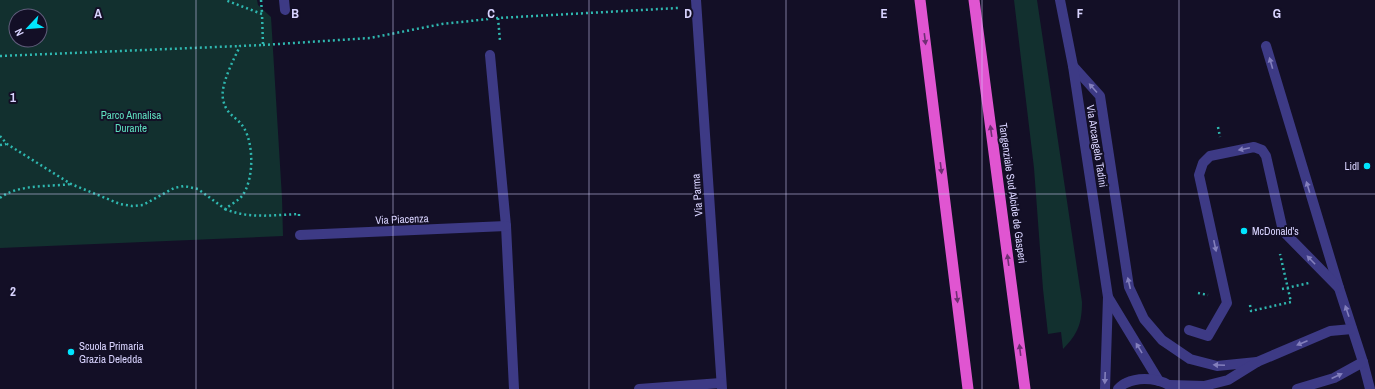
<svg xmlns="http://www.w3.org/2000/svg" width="1375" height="389" font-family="'Archivo Narrow',sans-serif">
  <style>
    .green { fill: #12302f; fill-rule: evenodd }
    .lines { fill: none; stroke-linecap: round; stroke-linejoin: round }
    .path { stroke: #2fb8b0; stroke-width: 2.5; stroke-dasharray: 2 3; stroke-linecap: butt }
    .service { stroke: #3d3a85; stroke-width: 10 }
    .minor { stroke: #3d3a85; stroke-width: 10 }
    .trunk { stroke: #e055d1; stroke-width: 11 }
    .oneway { fill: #6f2e73 }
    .oneway2 { fill: #837fbc }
    .grid { fill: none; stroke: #d9d4ff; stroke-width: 1; stroke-opacity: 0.55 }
    .poi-dot { fill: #00e5ff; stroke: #130f26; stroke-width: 1.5 }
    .labels { text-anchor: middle; stroke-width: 4; stroke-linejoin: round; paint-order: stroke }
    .park-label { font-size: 11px; fill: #5fe0c0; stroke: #130f26 }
    .street-label { font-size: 11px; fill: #d9d4ff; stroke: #130f26 }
    .poi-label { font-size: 11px; fill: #d9d4ff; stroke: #130f26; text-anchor: start }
    .grid-label { font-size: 13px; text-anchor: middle; font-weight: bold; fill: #d9d4ff; stroke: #130f26; stroke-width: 4; stroke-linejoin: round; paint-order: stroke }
  </style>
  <rect width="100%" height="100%" fill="#130f26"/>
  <g class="green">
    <path d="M0,0H257L258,5L271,17L282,198L283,236L0,248ZM16,16H40V40H16Z"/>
    <path d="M1014,0H1037L1082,302C1082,323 1078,334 1063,349L1061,332L1048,334L1043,289L1034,168Z"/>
  </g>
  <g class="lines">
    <g class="path">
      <path d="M261,0L262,13"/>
      <path d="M498,18L500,41"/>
      <path d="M263,45L370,38L442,24L498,18L678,8"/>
      <path d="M0,56L240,46"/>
      <path d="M1218,127L1220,137"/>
      <path d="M0,136L7,144L71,184L120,204L132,206L143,205L174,188L184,186L198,189L225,209C230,205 238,201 242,196C254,180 254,145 244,128C237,116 226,116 223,99C220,85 234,59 240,46L263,45L262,14L225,0"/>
      <path d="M0,145L6,144"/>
      <path d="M0,198C18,184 48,187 71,184"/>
      <path d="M225,209C248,219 274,215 299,214V217"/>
      <path d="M1282,289L1309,283"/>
      <path d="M1198,293L1208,295"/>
      <path d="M1250,305L1251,311L1291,302L1280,254"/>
    </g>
    <g class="service">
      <path d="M1266,46L1339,288L1363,362L1370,389"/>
      <path d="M1073,66L1100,96L1129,287L1144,319L1162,340L1190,359L1217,366L1257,362"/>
      <path d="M1189,330L1208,336L1227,303L1199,175L1203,163L1210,156L1254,147L1262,150L1266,156L1283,231L1339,288"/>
      <path d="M1170,385L1204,386L1228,380L1257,362L1330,331L1352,329"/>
      <path d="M1297,389L1334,378L1363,362"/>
    </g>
    <g class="minor">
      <path d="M284,0L285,10"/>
      <path d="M696,0L722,389"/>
      <path d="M1060,0L1073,66L1108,297L1105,389"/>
      <path d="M490,55L506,226L514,389"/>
      <path d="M300,235L506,226"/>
      <path d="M1108,297L1159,381"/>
      <path d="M639,389L721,383"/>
      <path d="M1118,389C1120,387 1123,384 1126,383C1140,376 1162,378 1174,389"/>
    </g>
    <g class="trunk">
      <path d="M920,0L968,389"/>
      <path d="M974,0L1025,389"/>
    </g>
  </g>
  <defs><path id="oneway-solid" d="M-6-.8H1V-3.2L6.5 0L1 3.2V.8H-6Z"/></defs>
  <g class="oneway">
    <use href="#oneway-solid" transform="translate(925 39) rotate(83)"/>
    <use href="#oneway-solid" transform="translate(991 131) rotate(-98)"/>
    <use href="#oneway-solid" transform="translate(941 168) rotate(83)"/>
    <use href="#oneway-solid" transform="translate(1008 260) rotate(-98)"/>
    <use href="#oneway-solid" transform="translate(957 297) rotate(83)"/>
    <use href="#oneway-solid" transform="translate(1020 350) rotate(-97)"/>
  </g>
  <g class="oneway2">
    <use href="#oneway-solid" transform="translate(1271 63) rotate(-106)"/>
    <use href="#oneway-solid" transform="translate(1093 88) rotate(-132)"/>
    <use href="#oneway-solid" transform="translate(1244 149) rotate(168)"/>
    <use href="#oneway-solid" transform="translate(1308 187) rotate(-107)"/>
    <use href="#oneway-solid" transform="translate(1215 246) rotate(78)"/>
    <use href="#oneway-solid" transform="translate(1311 260) rotate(-134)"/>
    <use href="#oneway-solid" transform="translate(1129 283) rotate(-103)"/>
    <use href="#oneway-solid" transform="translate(1347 311) rotate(-109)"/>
    <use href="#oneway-solid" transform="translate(1302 343) rotate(157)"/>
    <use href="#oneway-solid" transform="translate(1139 348) rotate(-121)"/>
    <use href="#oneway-solid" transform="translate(1219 365) rotate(-177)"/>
    <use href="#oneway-solid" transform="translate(1337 376) rotate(-25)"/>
    <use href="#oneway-solid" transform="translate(1105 378) rotate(92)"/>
  </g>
  <path class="grid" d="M196,0V389M393,0V389M589,0V389M786,0V389M982,0V389M1179,0V389M0,194H1375"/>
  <g class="poi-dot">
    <circle cx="1367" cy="166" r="4"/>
    <circle cx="1244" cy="231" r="4"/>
    <circle cx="71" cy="352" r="4"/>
  </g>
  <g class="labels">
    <g class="park-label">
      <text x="131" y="119">Parco Annalisa<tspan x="131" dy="13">Durante</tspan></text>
    </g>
    <g class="street-label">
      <text transform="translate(1097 146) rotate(81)" y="4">Via Arcangelo Tadini</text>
      <text transform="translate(1013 193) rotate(82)" y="4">Tangenziale Sud Alcide de Gasperi</text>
      <text transform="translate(697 195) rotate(-94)" y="4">Via Parma</text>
      <text transform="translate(402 219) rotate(-2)" y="4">Via Piacenza</text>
    </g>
    <g class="poi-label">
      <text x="1359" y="170" text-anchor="end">Lidl</text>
      <text x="1252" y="235">McDonald's</text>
      <text x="79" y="350">Scuola Primaria<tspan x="79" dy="13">Grazia Deledda</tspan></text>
    </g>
  </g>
  <g class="grid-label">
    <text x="98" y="18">A</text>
    <text x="295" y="18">B</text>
    <text x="491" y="18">C</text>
    <text x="688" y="18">D</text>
    <text x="884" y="18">E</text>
    <text x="1080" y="18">F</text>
    <text x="1277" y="18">G</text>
    <text x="13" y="102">1</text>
    <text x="13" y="296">2</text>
  </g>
  <g transform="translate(28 28) rotate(244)"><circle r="19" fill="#130f26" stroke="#625e7d"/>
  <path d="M0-3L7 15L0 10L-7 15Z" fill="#00e5ff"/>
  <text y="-6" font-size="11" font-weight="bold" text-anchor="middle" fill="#d9d4ff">N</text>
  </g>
</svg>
